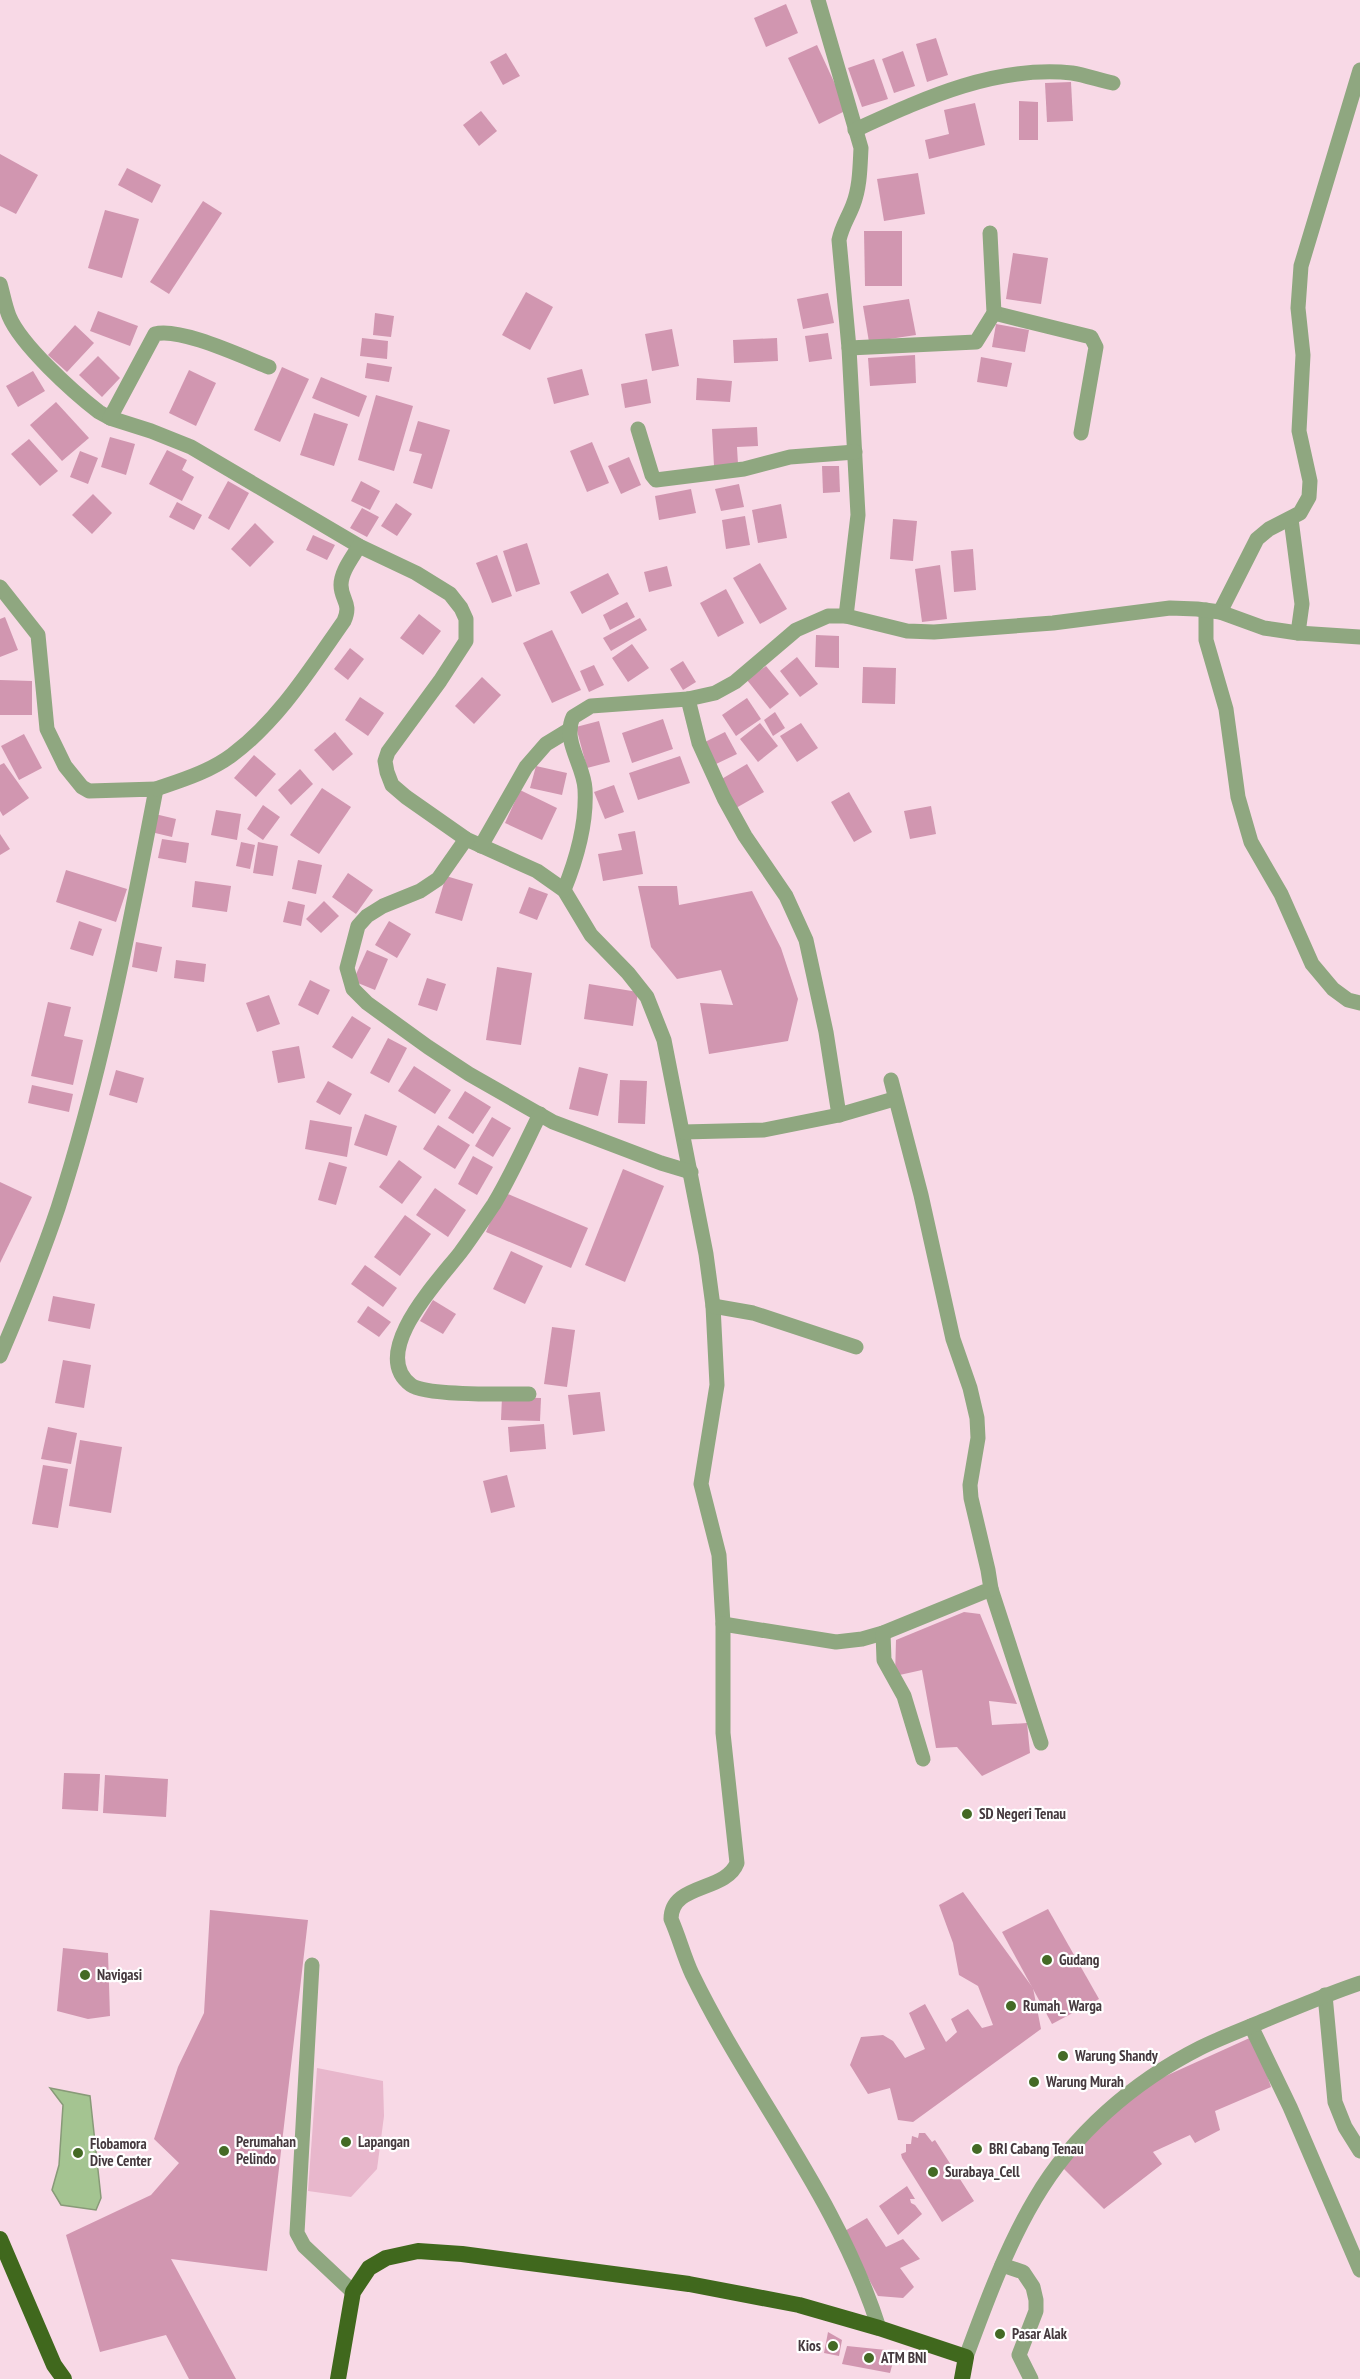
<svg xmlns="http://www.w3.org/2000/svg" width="1360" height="2379" font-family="'PT Sans Narrow',sans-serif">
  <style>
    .green { fill: #e8b7cc }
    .water { fill: #a4c491; stroke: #889a78; stroke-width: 1.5 }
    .building { fill: #d196b0 }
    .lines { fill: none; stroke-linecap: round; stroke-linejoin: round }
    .minor { stroke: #8fa780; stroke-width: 15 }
    .tertiary { stroke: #8fa780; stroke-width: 15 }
    .trunk { stroke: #40681d; stroke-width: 16 }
    .poi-dot { fill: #446a25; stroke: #fff; stroke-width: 2 }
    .labels { text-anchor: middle; stroke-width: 4.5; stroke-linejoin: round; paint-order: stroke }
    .poi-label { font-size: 15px; font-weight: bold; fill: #45393e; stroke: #fff; text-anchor: start }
  </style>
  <rect width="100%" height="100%" fill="#f8d9e6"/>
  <path class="green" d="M317,2068L383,2081L384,2116L377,2169L351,2197L308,2191Z"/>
  <path class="water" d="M50,2088L90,2096L101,2198L96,2210L61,2205L52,2190L59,2165L63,2105Z"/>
  <g class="building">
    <path d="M786,4L798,33L766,47L754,18Z"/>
    <path d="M936,38L948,75L927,82L916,44Z"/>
    <path d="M817,45L847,110L819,124L788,58Z"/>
    <path d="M903,51L915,86L894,93L882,59Z"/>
    <path d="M506,53L520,76L503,85L490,62Z"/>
    <path d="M874,59L888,99L862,107L848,68Z"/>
    <path d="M1071,82L1073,121L1047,122L1045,83Z"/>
    <path d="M1019,101L1038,102V140H1019Z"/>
    <path d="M975,103L985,145L929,159L925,140L949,134L944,110Z"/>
    <path d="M481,111L497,131L479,146L463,125Z"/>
    <path d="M0,154L38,175L16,214L0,206Z"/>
    <path d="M127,168L161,185L152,203L118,185Z"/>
    <path d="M918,173L925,214L884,221L877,179Z"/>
    <path d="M203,201L222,213L169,294L150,282Z"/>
    <path d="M105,210L139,219L122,278L88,268Z"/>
    <path d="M864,231H902V286H865Z"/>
    <path d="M1013,253L1048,258L1041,304L1006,299Z"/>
    <path d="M526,292L553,307L530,350L502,335Z"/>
    <path d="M828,293L834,323L803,329L797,299Z"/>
    <path d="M909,299L916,335L869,342L863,306Z"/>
    <path d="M98,311L138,326L130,346L90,331Z"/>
    <path d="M375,313L394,316L391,337L373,335Z"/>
    <path d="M996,324L1029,330L1025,352L992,347Z"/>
    <path d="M75,325L94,343L67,372L48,355Z"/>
    <path d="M672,329L679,366L652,371L645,334Z"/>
    <path d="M828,333L832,359L809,362L805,336Z"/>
    <path d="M362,338L388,341L387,359L360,356Z"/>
    <path d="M777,338L778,361L734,363L733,340Z"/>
    <path d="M915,355L916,383L870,386L868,358Z"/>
    <path d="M98,356L120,378L102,397L79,375Z"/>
    <path d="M981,357L1012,363L1007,387L977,382Z"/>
    <path d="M367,363L392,367L389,382L365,378Z"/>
    <path d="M282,367L309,379L280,442L254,430Z"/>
    <path d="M582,369L589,395L554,404L547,378Z"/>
    <path d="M189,370L216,383L196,426L169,413Z"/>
    <path d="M33,371L45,391L18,407L6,386Z"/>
    <path d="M321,377L367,396L359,417L312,398Z"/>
    <path d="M697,378L732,381L730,402L696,400Z"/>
    <path d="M647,379L651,403L625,408L621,384Z"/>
    <path d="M376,395L413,406L394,471L358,460Z"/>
    <path d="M56,402L89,438L62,461L30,425Z"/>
    <path d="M314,413L348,424L334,466L300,455Z"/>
    <path d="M418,421L450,430L432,489L413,483L422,454L409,451Z"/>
    <path d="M757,427L758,446L737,447L738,464L714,466L712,429Z"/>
    <path d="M110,437L135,444L126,475L101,467Z"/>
    <path d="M29,439L58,471L40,486L11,454Z"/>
    <path d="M592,442L609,483L587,492L570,451Z"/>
    <path d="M167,450L187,460L182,470L194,477L182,501L149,484Z"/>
    <path d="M80,451L98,458L88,484L70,477Z"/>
    <path d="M629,457L641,485L621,494L608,466Z"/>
    <path d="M822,466H839L840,492L823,493Z"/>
    <path d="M228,481L249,493L229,530L208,518Z"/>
    <path d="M361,481L380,491L370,510L351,501Z"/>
    <path d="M739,484L744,507L721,511L715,489Z"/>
    <path d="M691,489L696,513L659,520L655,496Z"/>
    <path d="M93,494L112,513L92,534L72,515Z"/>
    <path d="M177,502L202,515L194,530L169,517Z"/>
    <path d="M396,503L412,514L397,536L381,526Z"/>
    <path d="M781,504L787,538L758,543L752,510Z"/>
    <path d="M362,508L379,517L367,537L350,528Z"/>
    <path d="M745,516L750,545L726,549L722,520Z"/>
    <path d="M893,519L917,521L913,561L890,559Z"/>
    <path d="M255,523L274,542L250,567L231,549Z"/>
    <path d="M313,535L335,545L327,560L306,550Z"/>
    <path d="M527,543L540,584L516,592L503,551Z"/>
    <path d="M973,549L976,590L954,592L951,551Z"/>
    <path d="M497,555L512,596L492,603L476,563Z"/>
    <path d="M760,563L787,609L760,624L733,578Z"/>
    <path d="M940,565L947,619L922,622L915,569Z"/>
    <path d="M667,566L672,586L649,592L644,572Z"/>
    <path d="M608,573L619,594L582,614L570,592Z"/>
    <path d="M726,589L744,623L718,637L700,603Z"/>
    <path d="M627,602L635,617L610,630L603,615Z"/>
    <path d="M419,614L441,631L423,655L400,638Z"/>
    <path d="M5,617L18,650L0,657V619Z"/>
    <path d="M640,618L647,630L611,651L603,638Z"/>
    <path d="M552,630L581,690L552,703L523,643Z"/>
    <path d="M816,635L839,636V668L815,667Z"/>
    <path d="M632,644L649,668L628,682L612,658Z"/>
    <path d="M350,648L364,659L348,680L334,669Z"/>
    <path d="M797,657L818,684L800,697L780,671Z"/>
    <path d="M683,661L696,682L683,690L670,669Z"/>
    <path d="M594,665L604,685L589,692L580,671Z"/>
    <path d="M766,666L789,694L770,709L747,680Z"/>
    <path d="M863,667L896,668L895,704L862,703Z"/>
    <path d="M482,677L501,695L474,724L455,706Z"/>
    <path d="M0,680L32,681V715H0Z"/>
    <path d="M360,697L384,713L368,736L345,720Z"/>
    <path d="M747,698L761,719L736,736L722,715Z"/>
    <path d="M775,712L785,728L773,736L764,720Z"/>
    <path d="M663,719L673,749L632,763L622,733Z"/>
    <path d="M599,721L610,762L587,768L576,727Z"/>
    <path d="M760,723L778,746L758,762L740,739Z"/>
    <path d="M801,723L818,748L797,762L780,736Z"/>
    <path d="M335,732L353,754L333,771L314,750Z"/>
    <path d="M725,732L737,754L714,765L703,743Z"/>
    <path d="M24,734L42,768L19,780L1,746Z"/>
    <path d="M254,755L276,774L256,797L234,778Z"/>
    <path d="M680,756L690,783L638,800L629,773Z"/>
    <path d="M4,763L29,798L3,816L0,811V765Z"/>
    <path d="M747,764L764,792L736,808L720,780Z"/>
    <path d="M536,766L567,773L562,795L530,788Z"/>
    <path d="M300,769L313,784L291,805L278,790Z"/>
    <path d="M614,785L624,812L605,819L594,792Z"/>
    <path d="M322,788L351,807L319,854L290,835Z"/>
    <path d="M520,790L557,808L542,840L505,823Z"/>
    <path d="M849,792L872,832L854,842L831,802Z"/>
    <path d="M263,805L280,817L263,840L247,829Z"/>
    <path d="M931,806L936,834L910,839L904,811Z"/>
    <path d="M216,810L241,814L237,840L211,835Z"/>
    <path d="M155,814L176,819L172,837L151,832Z"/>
    <path d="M635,831L643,874L603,881L598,854L622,850L618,834Z"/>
    <path d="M0,834L10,849L0,855Z"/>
    <path d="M162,839L189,843L186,863L158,858Z"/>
    <path d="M241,842L255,845L250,869L236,866Z"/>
    <path d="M258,842L278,846L273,876L253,873Z"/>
    <path d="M298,860L322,865L316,894L292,889Z"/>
    <path d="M66,870L127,889L116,922L56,902Z"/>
    <path d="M348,873L373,890L356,914L332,897Z"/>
    <path d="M446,876L473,884L462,921L435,913Z"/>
    <path d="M195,881L231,886L227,912L192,907Z"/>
    <path d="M638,886H677L679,905L752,891L781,948L798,999L788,1041L709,1054L700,1003L733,1005L721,970L677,979L651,947Z"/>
    <path d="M529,887L548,894L537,920L519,913Z"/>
    <path d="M288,901L305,905L301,926L283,922Z"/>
    <path d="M324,901L339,916L321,933L306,919Z"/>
    <path d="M79,921L102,929L93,956L70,949Z"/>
    <path d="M389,921L411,934L397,958L375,945Z"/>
    <path d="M136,942L162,947L157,972L132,967Z"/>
    <path d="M367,950L388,959L375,990L353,981Z"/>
    <path d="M176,960L206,964L204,982L174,978Z"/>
    <path d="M497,967L532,973L521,1045L486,1040Z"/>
    <path d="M427,978L446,984L437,1011L418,1005Z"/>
    <path d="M310,980L330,990L318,1015L298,1005Z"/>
    <path d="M589,984L638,992L633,1026L584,1019Z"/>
    <path d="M269,995L280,1024L257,1032L246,1003Z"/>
    <path d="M48,1002L71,1007L64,1036L83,1040L73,1085L31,1076Z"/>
    <path d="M352,1016L371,1028L352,1059L332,1047Z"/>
    <path d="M388,1038L407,1048L389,1083L370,1073Z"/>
    <path d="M299,1046L305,1078L278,1083L272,1051Z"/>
    <path d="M414,1066L451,1090L435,1114L398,1091Z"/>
    <path d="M579,1067L608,1074L598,1116L569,1109Z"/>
    <path d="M116,1070L144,1078L137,1103L109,1095Z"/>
    <path d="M620,1080L647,1081L645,1124L618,1123Z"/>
    <path d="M328,1081L352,1094L340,1115L316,1102Z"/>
    <path d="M32,1085L73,1094L69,1112L28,1103Z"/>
    <path d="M465,1091L491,1107L473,1134L448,1118Z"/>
    <path d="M365,1114L397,1126L387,1156L354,1145Z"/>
    <path d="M492,1117L511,1128L493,1157L475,1146Z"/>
    <path d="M310,1120L352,1127L347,1157L305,1149Z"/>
    <path d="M438,1125L470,1145L455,1169L423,1149Z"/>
    <path d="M473,1156L493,1167L477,1195L458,1184Z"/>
    <path d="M399,1160L422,1177L402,1204L379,1187Z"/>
    <path d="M329,1162L347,1167L336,1205L318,1200Z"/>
    <path d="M623,1169L664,1186L625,1282L585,1265Z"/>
    <path d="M0,1182L32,1197L0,1263Z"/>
    <path d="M435,1188L466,1210L448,1237L416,1215Z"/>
    <path d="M503,1192L588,1228L571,1268L486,1232Z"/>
    <path d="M405,1215L431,1234L400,1276L374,1257Z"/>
    <path d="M511,1251L543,1266L525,1304L493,1289Z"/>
    <path d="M365,1265L397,1288L383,1307L351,1284Z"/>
    <path d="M53,1296L95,1304L90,1329L48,1321Z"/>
    <path d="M433,1300L456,1314L443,1334L420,1321Z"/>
    <path d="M368,1306L391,1322L379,1337L357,1322Z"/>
    <path d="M552,1327L575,1330L567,1387L544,1384Z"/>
    <path d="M63,1360L91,1365L84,1408L55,1403Z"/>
    <path d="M600,1392L605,1431L573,1435L568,1395Z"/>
    <path d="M502,1397L541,1398L540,1421L501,1420Z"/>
    <path d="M544,1424L546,1449L510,1452L508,1427Z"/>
    <path d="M48,1427L77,1433L71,1464L41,1459Z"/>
    <path d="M80,1440L122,1447L111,1513L69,1506Z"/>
    <path d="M43,1465L68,1469L58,1528L32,1524Z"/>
    <path d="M507,1475L515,1507L491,1513L483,1481Z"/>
    <path d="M964,1612L980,1614L1017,1704L989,1701L992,1725L1027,1723L1030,1753L982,1776L957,1747L936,1748L922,1670L895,1676L896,1640Z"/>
    <path d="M64,1773L100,1774L98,1811L62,1809Z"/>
    <path d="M105,1775L168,1779L166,1817L103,1813Z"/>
    <path d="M963,1892L1033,1988L1041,2029L913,2122L898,2120L890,2088L868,2094L850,2065L861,2037L883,2035L893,2041L905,2058L925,2049L909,2013L925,2004L946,2042L957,2032L951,2019L968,2009L982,2028L993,2025L978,1986L959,1975L953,1943L939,1905Z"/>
    <path d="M1048,1909L1099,1999L1052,2024L1002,1932Z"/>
    <path d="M210,1910L308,1920L267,2271L171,2259L236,2379H189L166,2335L100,2352L66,2235L151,2195L179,2163L154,2139L178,2067L204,2013Z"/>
    <path d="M63,1948L108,1953L110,2016L88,2019L57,2011Z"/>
    <path d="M1254,2036L1271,2087L1215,2111L1220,2130L1195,2143L1190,2135L1153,2152L1162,2164L1104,2209L1062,2167L1137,2089Z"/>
    <path d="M919,2133H925L932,2142L935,2140L974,2201L942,2222L902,2158L901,2154L906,2152V2144H911L912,2136L918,2138Z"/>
    <path d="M907,2186L915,2199H910L911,2203L915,2205L922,2214L898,2235L879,2206Z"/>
    <path d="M867,2218L886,2247L903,2239L920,2259L900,2268L914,2287L903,2298L878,2296L843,2232Z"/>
    <path d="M828,2332L842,2340L839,2356L824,2353Z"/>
    <path d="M847,2346L896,2351L890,2373L842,2364Z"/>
  </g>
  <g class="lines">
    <g class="minor">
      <path d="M818,0L861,148C860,167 860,187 853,205C848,218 842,226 839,240L849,348L858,515L846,616"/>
      <path d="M855,130C923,99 995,65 1072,73C1085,75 1099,80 1113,83"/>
      <path d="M0,284C3,294 5,306 9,316C21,345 73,392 99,412L110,418L151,431L191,447L359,546L416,573L450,594L461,608L466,619V641L440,681L388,752L385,761L387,772L392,785L406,797L466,839L537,871L564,890L591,935L628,973L647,997L664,1040L706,1254L713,1306L717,1385L701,1484L719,1555L723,1624V1733L737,1863C726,1892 671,1883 671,1919C679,1937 684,1957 692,1974C751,2096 837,2196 879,2328"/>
      <path d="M994,313L1091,337L1096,347L1081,433"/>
      <path d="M849,348L976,342L994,313L990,233"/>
      <path d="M110,418L155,334C180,327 243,357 269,367"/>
      <path d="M638,429L652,475L656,480L744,469L790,457L855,452"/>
      <path d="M1291,519L1302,604L1298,633"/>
      <path d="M0,587L38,635L47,729L65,766L82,787L89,791L156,789C129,930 102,1071 58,1208C41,1259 21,1307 0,1356"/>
      <path d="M1206,610V640L1226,709L1238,797L1251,842L1281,894L1312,964L1333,989L1348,1000L1360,1003"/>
      <path d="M1220,612L1257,539L1269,529L1300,513L1309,497L1310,481L1299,431L1303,355L1298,308L1301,266L1360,70"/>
      <path d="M688,699L699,743L724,798L745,836L786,896L806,940L826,1032L839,1115"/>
      <path d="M156,789C182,780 209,772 232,755C279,720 311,668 344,621C352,603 341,600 341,585C341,571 353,557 359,546"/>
      <path d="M466,839L438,879L420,891L383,906L367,916L358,926L347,968L353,989L367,1003L428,1047L469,1074L553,1122L661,1163L691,1172"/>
      <path d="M481,846L526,767L546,744L569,730"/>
      <path d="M564,890C577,858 587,824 585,789C584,765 562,741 573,717L591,706L688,699L715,693L735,682L796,630L828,616H846L907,631L934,632L1053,623L1170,608L1197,609L1220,612L1264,628L1298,633L1360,637"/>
      <path d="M683,1132L764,1130L839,1115L894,1099"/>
      <path d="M713,1306L753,1313L856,1347"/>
      <path d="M529,1394C507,1394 426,1396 411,1385C368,1353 439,1280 460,1253C472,1237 483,1220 494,1204C511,1176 525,1144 540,1114"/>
      <path d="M991,1589L1041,1743"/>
      <path d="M723,1624L836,1642L862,1639L883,1633L991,1589L988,1570L971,1498L970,1485L978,1438L977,1418L970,1388L953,1339L921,1195L891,1080"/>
      <path d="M883,1633L884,1660L904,1696L923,1759"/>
      <path d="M312,1965L297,2233L304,2246L353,2292"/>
      <path d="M1325,1995L1335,2102L1345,2127L1360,2151"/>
      <path d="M1251,2026L1290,2107L1360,2270"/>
      <path d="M1002,2265L1023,2272L1033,2287L1036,2300V2311L1019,2355L1031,2379"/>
    </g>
    <path class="tertiary" d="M966,2357C986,2303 1006,2248 1035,2199C1073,2134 1133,2082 1200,2048C1220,2038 1242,2030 1263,2021C1295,2008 1327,1994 1360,1983"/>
    <g class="trunk">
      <path d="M0,2239L54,2365L64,2379"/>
      <path d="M338,2379L353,2292L369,2268L386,2258L418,2251L462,2254L689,2284L799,2305L879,2328L966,2357L962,2379"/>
    </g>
  </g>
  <g class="poi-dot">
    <circle cx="967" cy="1814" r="6"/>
    <circle cx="1047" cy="1960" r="6"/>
    <circle cx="85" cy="1975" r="6"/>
    <circle cx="1011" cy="2006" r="6"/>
    <circle cx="1063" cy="2056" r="6"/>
    <circle cx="1034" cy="2082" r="6"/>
    <circle cx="346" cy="2142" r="6"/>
    <circle cx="977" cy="2149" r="6"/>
    <circle cx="224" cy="2151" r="6"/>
    <circle cx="78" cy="2153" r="6"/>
    <circle cx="933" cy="2172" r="6"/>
    <circle cx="1000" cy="2334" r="6"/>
    <circle cx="833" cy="2346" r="6"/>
    <circle cx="869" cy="2358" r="6"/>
  </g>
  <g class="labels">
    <g class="poi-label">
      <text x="979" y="1819">SD Negeri Tenau</text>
      <text x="1059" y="1965">Gudang</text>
      <text x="97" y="1980">Navigasi</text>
      <text x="1023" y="2011">Rumah_ Warga</text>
      <text x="1075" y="2061">Warung Shandy</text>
      <text x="1046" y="2087">Warung Murah</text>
      <text x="236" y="2147">Perumahan<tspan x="236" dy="17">Pelindo</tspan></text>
      <text x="358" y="2147">Lapangan</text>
      <text x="90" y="2149">Flobamora<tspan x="90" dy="17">Dive Center</tspan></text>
      <text x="989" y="2154">BRI Cabang Tenau</text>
      <text x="945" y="2177">Surabaya_Cell</text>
      <text x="1012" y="2339">Pasar Alak</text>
      <text x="821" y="2351" text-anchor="end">Kios</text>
      <text x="881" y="2363">ATM BNI</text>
    </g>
  </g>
</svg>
